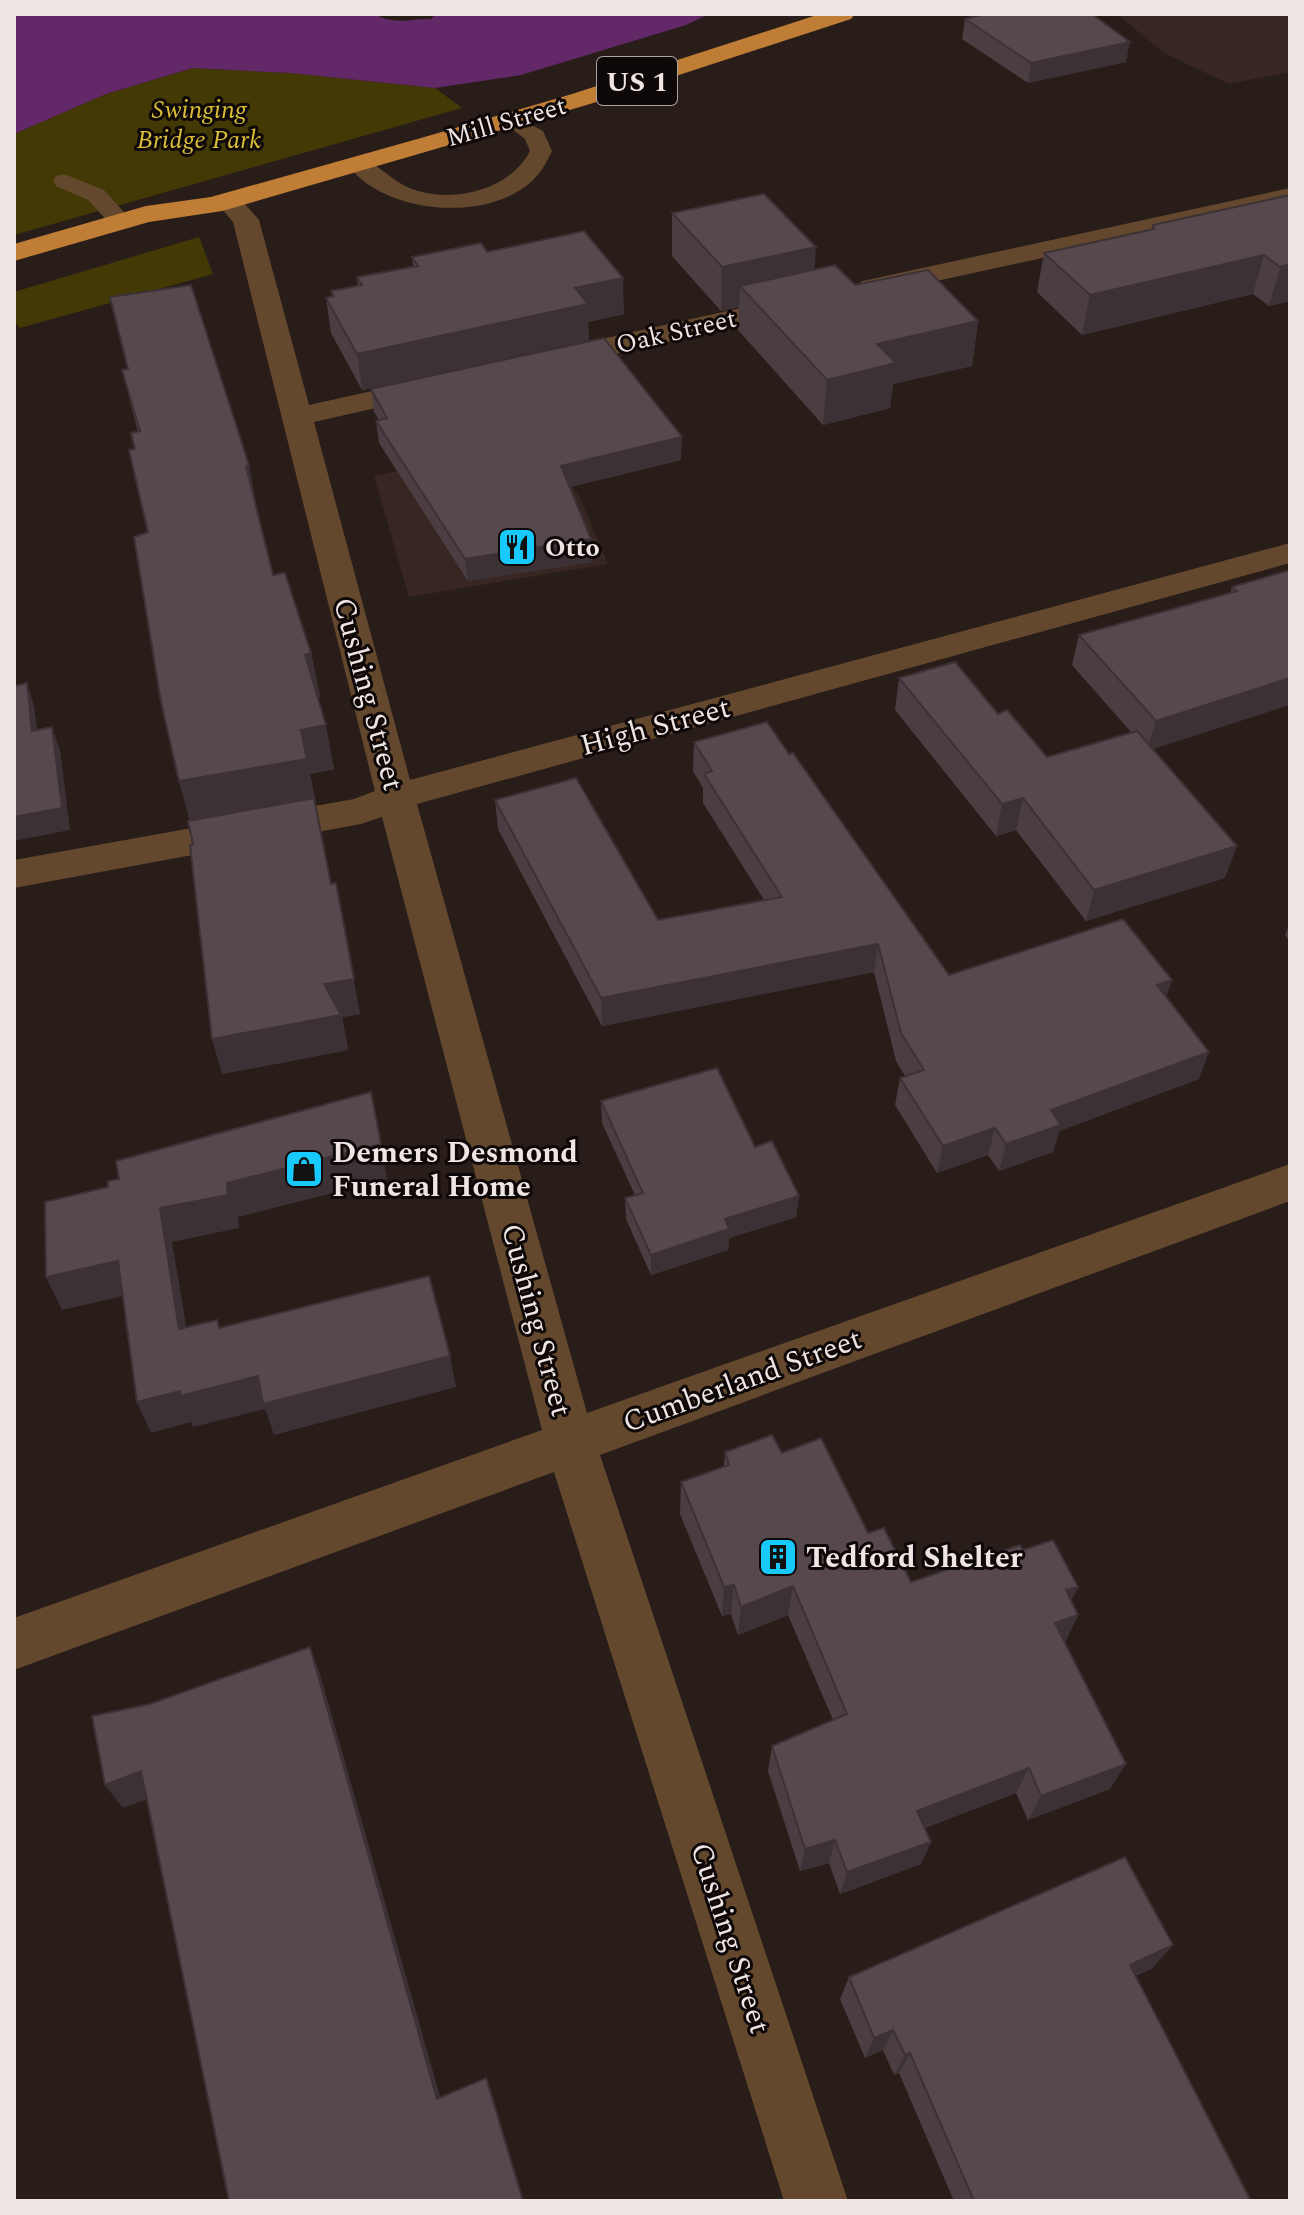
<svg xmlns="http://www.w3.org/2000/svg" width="1304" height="2215" font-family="Spectral,serif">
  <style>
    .built { fill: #382622 }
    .green { fill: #433905 }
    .water { fill: #622867 }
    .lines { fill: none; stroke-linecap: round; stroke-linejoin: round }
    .lane { fill: #63482e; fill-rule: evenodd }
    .street { fill: #63482e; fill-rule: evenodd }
    .highway { fill: #c07d36; fill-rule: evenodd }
    .wall { fill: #4a3e42 }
    .shaded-wall { fill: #3c3236 }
    .building { fill: #56484d; stroke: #3c3236; stroke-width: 2 }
    .labels { text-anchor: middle; stroke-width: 6; stroke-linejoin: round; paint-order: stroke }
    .far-park-label { font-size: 26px; font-style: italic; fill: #d9be36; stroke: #0e0808 }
    .far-street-label { font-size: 26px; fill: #eee5e4; stroke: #0e0808 }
    .far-poi-label { font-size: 26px; font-weight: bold; fill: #eee5e4; stroke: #0e0808; text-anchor: start }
    .shield { fill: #0e0808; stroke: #aba3a2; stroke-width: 2 }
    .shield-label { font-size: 28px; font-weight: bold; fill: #eee5e4 }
    .street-label { font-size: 30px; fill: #eee5e4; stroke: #0e0808 }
    .poi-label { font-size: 30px; font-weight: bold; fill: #eee5e4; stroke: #0e0808; text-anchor: start }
  </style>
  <rect width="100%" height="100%" fill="#291d1a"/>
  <g class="built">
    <path d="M1117,14H1290V72L1229,84L1164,53Z"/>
    <path d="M537,441L580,498L608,564L409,597L374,476Z"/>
  </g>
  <g class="green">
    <path d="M193,68L290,73L435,88L462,108L14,235V134L106,94Z"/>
    <path d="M199,237L213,274L20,328L14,321V292Z"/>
  </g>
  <path class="water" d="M14,14H374C394,25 410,19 431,19L436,14H709L686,25L521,75L435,88L290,73L193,68L106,94L14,134Z"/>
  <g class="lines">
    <g class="lane">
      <path d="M511,114L543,131L552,151C546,163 541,173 531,182C485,223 383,214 347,164L358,157C376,162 390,179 407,187C448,205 509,192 530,151L525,139L500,120Z"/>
      <path d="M64,174L104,190L132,221L128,226H112L88,200L56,186L53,181L56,176Z"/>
    </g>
    <g class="street">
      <path d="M1290,188V204L872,295L862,293L858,287L862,281L872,279Z"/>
      <path d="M228,193L237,195L259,220L309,405L431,378L442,381L446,387L442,393L314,422L410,780L1290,543V563L417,804L587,1413L1290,1164V1201L600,1455L848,2201H784L554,1472L14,1670V1618L542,1430L382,817L361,824L14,888V860L354,799L375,791L233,222L215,201L219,195Z"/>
      <path d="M798,295L808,298L812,304L808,310L553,368L543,365L538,359L543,353L553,350Z"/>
    </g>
    <path class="highway" d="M820,14H855L851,19L590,104L439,148L222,211L149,222L14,261V244L146,206L211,197L421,138L572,94Z"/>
  </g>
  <g class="wall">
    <path d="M965,19L1126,62L1028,83L962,39Z"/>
    <path d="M1290,195V301L1269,306L1253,294L1082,335L1037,292L1044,253L1152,230L1153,225Z"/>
    <path d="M672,213L855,285L978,321L972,366L893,384L890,408L823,425L738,330L739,307L721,311L672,256Z"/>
    <path d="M487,252L624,314L588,322L589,340L362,390L331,333L326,298L332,297L331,291L358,286L357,277L413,266L412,257Z"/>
    <path d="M122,370L257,509L273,575L311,653L320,697L318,698L334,769L310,774L331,884L360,1014L342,1017L348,1050L222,1074L190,820L179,781L148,532L135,449L138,432Z"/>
    <path d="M371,389L681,460L570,487L591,539L592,562L468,581L379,443L376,421L379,420L374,412Z"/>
    <path d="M1290,570L1153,749L1225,878L1086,921L1016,830L996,836L895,710L899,678L998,714L1047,757L1131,732L1072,665L1079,635L1230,593L1232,587Z"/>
    <path d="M694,742L789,754L949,975L1172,980L1166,997L1199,1079L1059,1131L1053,1152L999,1171L988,1155L937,1173L895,1105L900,1078L905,1076L896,1061L874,972L602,1026L498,829L495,800L658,920L764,900L703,803V788L693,771Z"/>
    <path d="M1290,923V942L1285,935Z"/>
    <path d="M601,1101L755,1147L799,1196L796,1217L729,1238L728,1250L651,1275L626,1219L625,1198L635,1195L602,1123Z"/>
    <path d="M725,1452L782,1453L868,1533L911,1582L1023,1550L1071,1601L1078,1615L1065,1642L1110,1789L1028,1820L1016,1793L925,1828L921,1864L840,1894L829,1863L800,1871L768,1771L772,1746L833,1720L788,1615L738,1635L731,1614L722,1616L680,1514L681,1482L724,1466Z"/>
    <path d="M1173,1945L1151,1969L1135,1976L1245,2201H954L899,2073L894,2075L883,2050L865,2058L840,1999L849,1977Z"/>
  </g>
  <g class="shaded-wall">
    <path d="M1130,42L1126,62L1028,83L1031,63Z"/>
    <path d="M816,247L813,290L740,286L739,307L721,311L722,267Z"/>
    <path d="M1264,255L1253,294L1082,335L1090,295Z"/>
    <path d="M1290,264V301L1269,306L1280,267Z"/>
    <path d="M623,278L624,314L588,322L589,340L362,390L357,354L575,288Z"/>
    <path d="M978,321L972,366L893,384L890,408L823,425L827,380L877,344Z"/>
    <path d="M682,437L681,460L562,489L561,466Z"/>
    <path d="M249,465L257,509H254L246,466Z"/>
    <path d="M591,539L592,562L468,581L465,559Z"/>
    <path d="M311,653L320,697L313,699L305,655Z"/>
    <path d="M1290,678V705L1147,751L1156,721Z"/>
    <path d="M27,683L34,706L40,753L32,731Z"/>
    <path d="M326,725L334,769L310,774L315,803L191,825L179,781L301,730Z"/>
    <path d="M52,727L60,750L70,830L14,841V817Z"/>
    <path d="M1023,798L1016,830L996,836L1002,804Z"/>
    <path d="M1237,846L1225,878L1086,921L1094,890Z"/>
    <path d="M336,883L360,1014L342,1017L348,1050L222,1074L212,1039L324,984Z"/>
    <path d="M878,944L874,972L602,1026L601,998Z"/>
    <path d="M1172,980L1162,1008L1157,985Z"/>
    <path d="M1209,1052L1199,1079L1059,1131L1053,1152L999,1171L1006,1144L1051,1110Z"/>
    <path d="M371,1092L387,1179L238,1217L239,1228L172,1242L192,1361L179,1329L160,1208L227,1183Z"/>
    <path d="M995,1128L988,1155L937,1173L943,1146Z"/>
    <path d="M799,1196L796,1217L729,1238L728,1250L651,1275V1255L725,1219Z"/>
    <path d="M118,1261L132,1294L62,1310L46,1277Z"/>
    <path d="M450,1356L456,1387L274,1435L265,1409L193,1427L191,1422L151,1433L137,1402L180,1391L258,1376Z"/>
    <path d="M734,1585L731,1614L722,1616L724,1587Z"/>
    <path d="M793,1586L788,1615L738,1635L741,1607Z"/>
    <path d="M1078,1587L1064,1616L1066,1590Z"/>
    <path d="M1078,1615L1065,1643L1055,1623Z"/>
    <path d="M310,1647L320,1674L445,2114L437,2099Z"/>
    <path d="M1126,1764L1110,1789L1028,1820L1041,1796Z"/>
    <path d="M1029,1768L1016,1793L908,1834L917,1811Z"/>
    <path d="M141,1771L158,1795L123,1808L105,1785Z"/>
    <path d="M835,1840L829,1863L800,1871L805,1849Z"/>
    <path d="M931,1842L921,1864L840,1894L847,1872Z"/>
    <path d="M1173,1945L1151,1969L1110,1988L1130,1965Z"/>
    <path d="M893,2030L883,2050L865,2058L874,2038Z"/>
    <path d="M910,2053L899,2073L894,2075L905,2055Z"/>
    <path d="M486,2078L492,2094L524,2201H523Z"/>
  </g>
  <g class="building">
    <path d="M985,14H1092L1130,42L1031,63L965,19Z"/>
    <path d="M764,194L816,247L722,267L672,213Z"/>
    <path d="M1290,195V264L1280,267L1264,255L1090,295L1044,253L1154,229L1153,225Z"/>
    <path d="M584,231L623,278L575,288L588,304L357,354L326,298L334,296L331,291L362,285L357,277L418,266L412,257L481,243L487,252Z"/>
    <path d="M835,265L855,285L928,270L978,321L877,344L896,363L827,380L740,286Z"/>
    <path d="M191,285L249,465L246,466L273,575L285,573L311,653L305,655L326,725L301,730L307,759L179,781L161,702L134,537L148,532L129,450L135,449L131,433L140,431L122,370L128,369L110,297Z"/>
    <path d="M604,338L682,437L561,466L591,539L465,559L376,421L387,418L371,389Z"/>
    <path d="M1290,570V678L1156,721L1079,635L1237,591L1232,587Z"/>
    <path d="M955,662L998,714L1007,710L1047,757L1137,731L1237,846L1094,890L1023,798L1002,804L899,678Z"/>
    <path d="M27,683L32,731L52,727L62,808L14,817V686Z"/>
    <path d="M767,722L789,754L793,753L949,975L1123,919L1172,980L1157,985L1209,1052L1051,1110L1061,1125L1006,1144L995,1128L943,1146L900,1078L924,1070L901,1033L878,944L601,998L495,800L576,778L658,920L782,897L704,774L712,771L694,742Z"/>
    <path d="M314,798L331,884L336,883L354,979L324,984L341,1015L212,1039L190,845L193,844L188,821Z"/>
    <path d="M717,1068L755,1147L772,1141L799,1196L725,1219L729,1229L651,1255L625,1198L643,1193L601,1101Z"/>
    <path d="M371,1092L381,1144L227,1183L228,1195L160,1208L179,1329L217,1320L219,1328L429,1276L450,1356L263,1404L258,1376L180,1396V1391L137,1402L118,1261L46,1277L45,1202L108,1187V1181L119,1179L116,1161Z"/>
    <path d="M772,1435L782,1453L821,1438L868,1533L884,1528L911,1582L1020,1545L1023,1550L1053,1540L1078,1587L1066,1590L1078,1615L1055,1623L1126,1764L1041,1796L1029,1768L917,1811L931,1842L847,1872L835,1840L805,1849L772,1746L847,1714L793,1586L741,1607L734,1585L724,1587L681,1482L729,1465L725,1452Z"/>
    <path d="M310,1647L437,2099L486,2078L523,2201H229L141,1771L105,1785L92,1716L150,1704Z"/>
    <path d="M1125,1857L1173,1945L1130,1965L1250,2199L1245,2201H974L910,2053L905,2055L893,2030L874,2038L849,1977Z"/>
  </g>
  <defs>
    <g id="restaurant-square" transform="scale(2)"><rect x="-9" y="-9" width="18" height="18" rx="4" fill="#17cafb" stroke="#0e0808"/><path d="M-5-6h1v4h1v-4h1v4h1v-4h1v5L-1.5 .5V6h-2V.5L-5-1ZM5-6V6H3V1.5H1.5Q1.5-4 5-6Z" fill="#111"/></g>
    <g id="shop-square" transform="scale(2)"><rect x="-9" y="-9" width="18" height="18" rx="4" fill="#17cafb" stroke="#0e0808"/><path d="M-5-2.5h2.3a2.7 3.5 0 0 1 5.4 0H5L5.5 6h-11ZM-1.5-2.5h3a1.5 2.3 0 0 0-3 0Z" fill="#111"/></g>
    <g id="building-square" transform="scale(2)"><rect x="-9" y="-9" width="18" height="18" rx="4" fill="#17cafb" stroke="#0e0808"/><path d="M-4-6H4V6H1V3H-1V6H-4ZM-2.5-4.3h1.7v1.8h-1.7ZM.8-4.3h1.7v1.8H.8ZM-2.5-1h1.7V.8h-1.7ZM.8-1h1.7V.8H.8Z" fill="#111"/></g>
  </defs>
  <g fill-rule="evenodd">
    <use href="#restaurant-square" x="517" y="547"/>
    <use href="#shop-square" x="304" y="1169"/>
    <use href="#building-square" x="778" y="1557"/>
  </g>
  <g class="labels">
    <g class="far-park-label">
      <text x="199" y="118">Swinging<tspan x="199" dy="30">Bridge Park</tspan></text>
    </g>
    <g class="far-street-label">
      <text transform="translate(506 121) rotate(-16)" y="9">Mill Street</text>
      <text transform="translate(676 331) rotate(-13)" y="9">Oak Street</text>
    </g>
    <g class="far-poi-label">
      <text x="545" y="556">Otto</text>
    </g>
    <rect class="shield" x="597" y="57" width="80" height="48" rx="6"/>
    <g class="shield-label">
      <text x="637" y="91">US 1</text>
    </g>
    <g class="street-label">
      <text transform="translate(369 694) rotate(75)" y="10">Cushing Street</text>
      <text transform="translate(655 726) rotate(-15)" y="10">High Street</text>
      <text transform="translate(537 1320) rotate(75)" y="10">Cushing Street</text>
      <text transform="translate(742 1380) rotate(-20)" y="10">Cumberland Street</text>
      <text transform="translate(731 1938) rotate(72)" y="10">Cushing Street</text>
    </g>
    <g class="poi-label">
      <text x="332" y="1162">Demers Desmond<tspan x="332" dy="34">Funeral Home</tspan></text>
      <text x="806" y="1567">Tedford Shelter</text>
    </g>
  </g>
  <rect width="1304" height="2215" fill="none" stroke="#eee5e4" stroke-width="32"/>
</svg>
